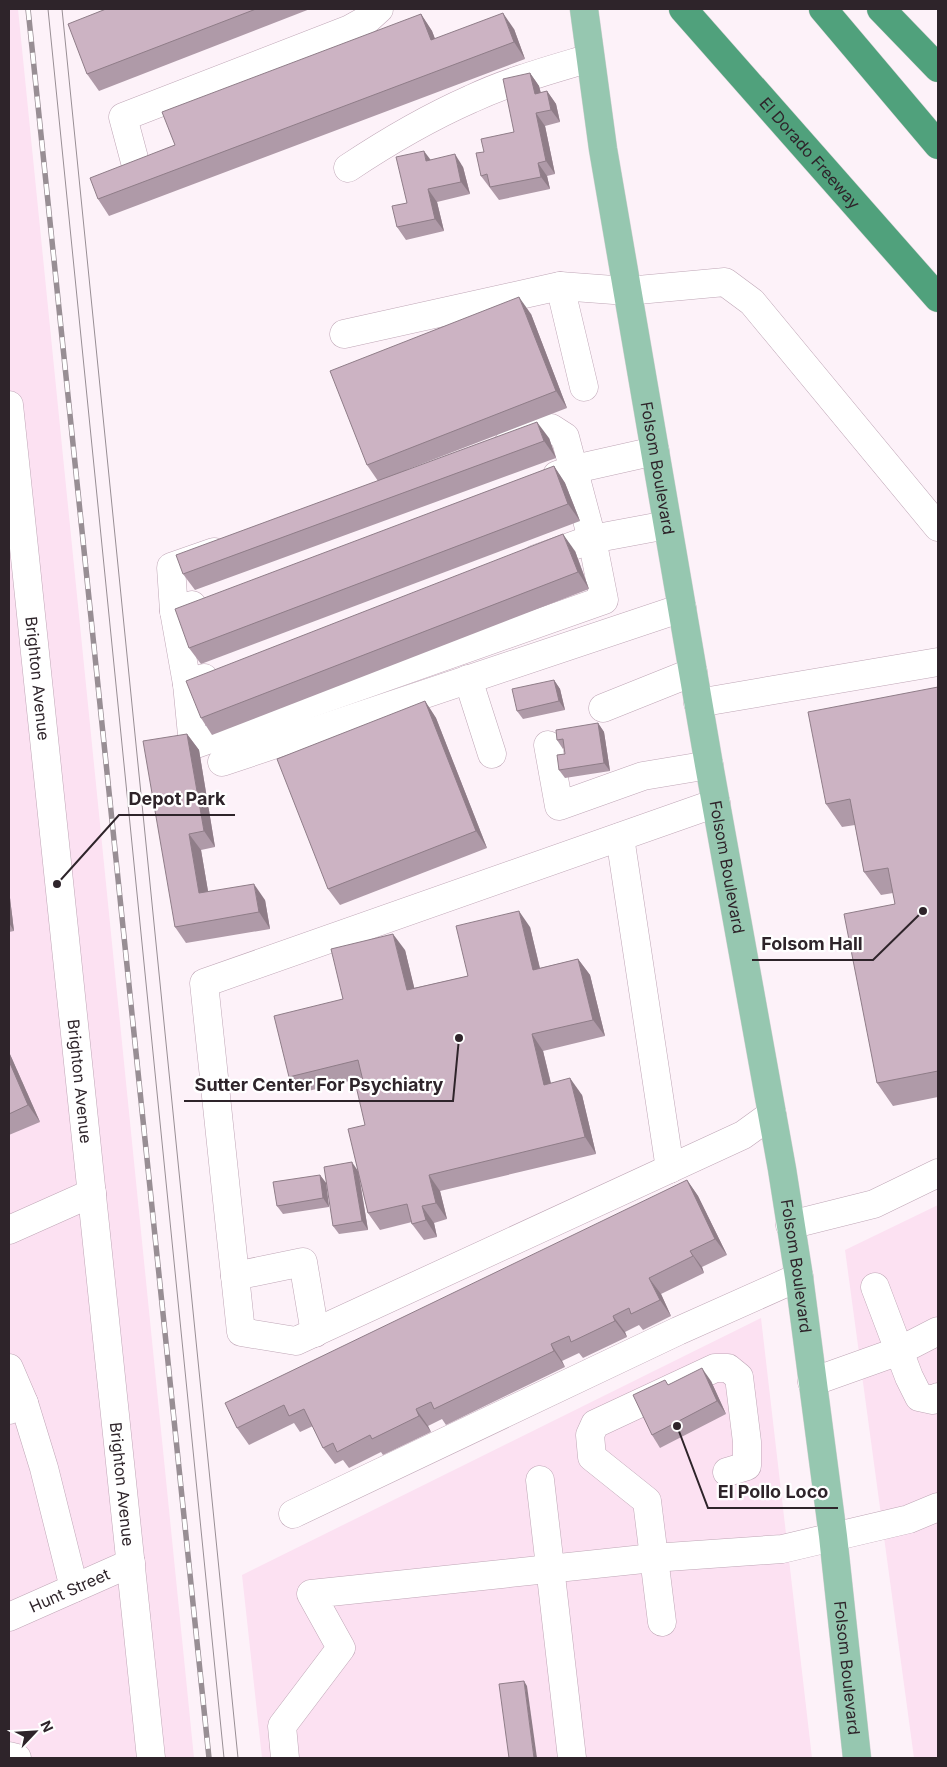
<svg xmlns="http://www.w3.org/2000/svg" width="947" height="1767" font-family="Inter,sans-serif">
  <style>
    .built { fill: #fce1f2 }
    .lines { fill: none; stroke-linecap: round; stroke-linejoin: round }
    .minor-casing { stroke: #bfa6b6; stroke-width: 29 }
    .major-casing { stroke: #d5d3d4; stroke-width: 29 }
    .highway-casing { stroke: #d5d3d4; stroke-width: 29 }
    .minor { stroke: #fff; stroke-width: 28 }
    .major { stroke: #96c7b0; stroke-width: 28 }
    .highway { stroke: #50a17c; stroke-width: 28 }
    .tram { stroke: #988e94; stroke-width: 1 }
    .rail-casing { stroke: #988e94; stroke-width: 5.5 }
    .rail { stroke: #fff; stroke-width: 4; stroke-dasharray: 11; stroke-linecap: butt }
    .wall { fill: #af9aa8 }
    .shaded-wall { fill: #8f7d88 }
    .building { fill: #ccb3c3; stroke: #8f7d88 }
    .labels { text-anchor: middle; stroke-width: 4.5; stroke-linejoin: round; paint-order: stroke }
    .street-label { font-size: 16px; fill: #2e242a; stroke: #fff }
    .leader { fill: none; stroke: #2e242a; stroke-width: 2 }
    .callout-dot { fill: #2e242a; stroke: #fff; stroke-width: 2 }
    .callout-label { font-size: 18px; text-anchor: middle; font-weight: bold; fill: #2e242a; stroke: #fff; stroke-width: 4.5; stroke-linejoin: round; paint-order: stroke }
  </style>
  <rect width="100%" height="100%" fill="#fdf2f9"/>
  <g class="built">
    <path d="M9,9H18L194,1758H9Z"/>
    <path d="M938,1205V1758H914L845,1250Z"/>
    <path d="M761,1318L812,1758H262L242,1575Z"/>
  </g>
  <g class="lines">
    <g class="minor-casing">
      <g id="minor">
        <path d="M135,162L123,117L350,29L368,19L379,9"/>
        <path d="M348,168C387,142 428,118 471,99C509,81 550,70 590,58"/>
        <path d="M344,334L560,286"/>
        <path d="M584,387L560,286L627,291L725,282L752,302L938,527"/>
        <path id="s1" d="M9,405L151,1758"/>
        <path d="M557,475L575,469L655,451"/>
        <path d="M536,559L592,539L667,525"/>
        <path d="M192,605L174,611L187,684L204,678"/>
        <path d="M174,611L171,567L214,552"/>
        <path d="M468,679L492,754"/>
        <path d="M187,684L193,745L604,600L592,539L565,437L551,428L508,444"/>
        <path d="M698,703L938,662"/>
        <path d="M603,708L693,672"/>
        <path d="M548,745L559,806L643,776L709,765"/>
        <path d="M222,762L682,608"/>
        <path d="M716,803L204,983L241,1332L296,1341L743,1135L772,1114"/>
        <path d="M620,837L670,1169"/>
        <path d="M790,1225L874,1204L938,1173"/>
        <path d="M9,1230L92,1193"/>
        <path d="M235,1276L303,1262L315,1333"/>
        <path d="M875,1287L909,1377L919,1397L933,1400L938,1397"/>
        <path d="M9,1368L24,1403L9,1410"/>
        <path d="M812,1382L899,1351L938,1331"/>
        <path d="M24,1403L44,1468L74,1588"/>
        <path d="M540,1480L572,1758"/>
        <path d="M293,1514L678,1331L799,1277"/>
        <path id="s2" d="M9,1617L131,1563"/>
        <path d="M662,1622L647,1501L592,1457L590,1435L595,1424L715,1368H728L739,1377L747,1442V1466L727,1472"/>
        <path d="M9,1756L17,1758"/>
        <path d="M285,1758L282,1726L341,1648L311,1594L653,1558L782,1549L909,1519L938,1507"/>
      </g>
    </g>
    <g class="major-casing">
      <g id="major">
        <path id="s3" d="M584,9L603,149L709,765L782,1169L799,1277L833,1536L857,1758"/>
      </g>
    </g>
    <g class="highway-casing">
      <g id="highway">
        <path id="s4" d="M683,9L938,298"/>
        <path d="M823,9L938,145"/>
        <path d="M881,9L938,68"/>
      </g>
    </g>
    <use href="#minor" class="minor"/>
    <use href="#major" class="major"/>
    <use href="#highway" class="highway"/>
    <g class="tram">
      <path d="M48,9L224,1758"/>
      <path d="M62,9L238,1758"/>
    </g>
    <g class="rail-casing">
      <path id="rail" d="M28,9L209,1758"/>
    </g>
    <use href="#rail" class="rail"/>
  </g>
  <g class="wall">
    <path d="M106,9H310L99,91L87,74Z"/>
    <path d="M421,14L432,31L435,39L514,29L525,59L109,216L98,199L175,145Z"/>
    <path d="M530,73L539,86L541,93L547,91L556,104L560,122L545,126L555,174L547,176L550,189L499,200L481,176L484,152L514,132Z"/>
    <path d="M430,160L463,167L470,194L437,202L444,231L406,240L397,227L407,203Z"/>
    <path d="M531,314L567,408L406,470L549,438L556,458L195,590L183,574L378,481L367,465Z"/>
    <path d="M554,466L565,483L580,521L201,664L189,648Z"/>
    <path d="M575,551L589,589L212,735L201,718Z"/>
    <path d="M554,680L560,689L565,710L523,719L517,711Z"/>
    <path d="M938,687V1097L893,1106L877,1083L895,904L893,893L881,895L864,872L855,825L842,827L826,804Z"/>
    <path d="M425,701L436,718L487,848L340,905L328,889Z"/>
    <path d="M598,723L604,732L610,771L565,778L559,770L565,754L564,748L563,749L557,740Z"/>
    <path d="M187,734L199,750L215,847L201,850L208,891L265,900L270,929L186,943L175,927Z"/>
    <path d="M9,890L14,931L9,932Z"/>
    <path d="M530,927L540,968L578,959L590,975L605,1036L543,1051L551,1083L582,1095L596,1154L440,1191L447,1219L434,1223L437,1237L424,1240L412,1224V1222L380,1230L368,1213L359,1174L368,1230L339,1234L333,1226L358,1170L365,1125L364,1085L362,1078L300,1093L289,1077L343,999L405,950L414,988L468,976Z"/>
    <path d="M9,1052L40,1122L9,1135Z"/>
    <path d="M320,1175L326,1183L329,1207L283,1214L277,1206Z"/>
    <path d="M687,1180L698,1196L727,1255L702,1267L704,1273L661,1294L671,1316L643,1330L639,1325L625,1332L627,1337L583,1358L579,1353L562,1361L565,1367L446,1425L442,1419L428,1426L431,1432L383,1455L381,1452L349,1468L343,1460L335,1464L323,1448L313,1426L300,1432L294,1423L249,1445L237,1428Z"/>
    <path d="M711,1381L726,1414L660,1448L652,1435L669,1384Z"/>
  </g>
  <g class="shaded-wall">
    <path d="M503,13L514,29L525,59L514,42Z"/>
    <path d="M421,14L432,31L442,57L431,40Z"/>
    <path d="M530,73L539,86L544,107L535,94Z"/>
    <path d="M547,91L556,104L560,122L551,110Z"/>
    <path d="M536,113L545,126L555,174L546,161Z"/>
    <path d="M424,151L433,163L426,161Z"/>
    <path d="M455,154L463,167L470,194L461,182Z"/>
    <path d="M538,163L547,176L550,189L541,177Z"/>
    <path d="M428,189L437,202L444,231L435,219Z"/>
    <path d="M519,297L531,314L567,408L556,391Z"/>
    <path d="M537,422L549,438L556,458L544,441Z"/>
    <path d="M554,466L565,483L580,521L568,504Z"/>
    <path d="M563,534L575,551L589,589L578,572Z"/>
    <path d="M554,680L560,689L565,710L559,701Z"/>
    <path d="M425,701L436,718L487,848L476,831Z"/>
    <path d="M598,723L604,732L610,771L604,763Z"/>
    <path d="M187,734L199,750L215,847L204,831Z"/>
    <path d="M189,834L201,850L211,909L199,893Z"/>
    <path d="M254,884L265,900L270,929L259,912Z"/>
    <path d="M9,890L14,931L9,923Z"/>
    <path d="M519,911L530,927L544,986L533,970Z"/>
    <path d="M393,934L405,950L419,1007L407,990Z"/>
    <path d="M578,959L590,975L605,1036L593,1020Z"/>
    <path d="M532,1034L543,1051L555,1101L544,1085Z"/>
    <path d="M9,1052L40,1122L28,1105L9,1061Z"/>
    <path d="M570,1078L582,1095L596,1154L585,1137Z"/>
    <path d="M352,1162L358,1171L368,1230L362,1221Z"/>
    <path d="M320,1175L326,1183L329,1207L323,1198Z"/>
    <path d="M429,1175L440,1191L447,1219L436,1203Z"/>
    <path d="M687,1180L698,1196L727,1255L715,1239Z"/>
    <path d="M422,1206L434,1223L437,1237L426,1220Z"/>
    <path d="M690,1251L702,1267L704,1273L693,1256Z"/>
    <path d="M649,1278L661,1294L671,1316L660,1300Z"/>
    <path d="M613,1316L625,1332L627,1337L615,1321Z"/>
    <path d="M551,1344L562,1361L565,1367L554,1351Z"/>
    <path d="M702,1368L711,1381L726,1414L717,1401Z"/>
    <path d="M416,1409L428,1426L431,1432L419,1416Z"/>
    <path d="M524,1681L527,1686L537,1758H534Z"/>
  </g>
  <g class="building">
    <path d="M106,9H256L87,74L68,24Z"/>
    <path d="M503,13L514,42L98,199L90,178L175,145L162,112L421,14L431,40Z"/>
    <path d="M530,73L535,94L547,91L551,110L536,113L546,161L538,163L541,177L490,187L487,174L481,176L476,153L484,152L481,139L514,132L503,79Z"/>
    <path d="M424,151L426,161L455,154L461,182L428,189L435,219L397,227L392,206L407,203L396,157Z"/>
    <path d="M519,297L556,391L367,465L330,371Z"/>
    <path d="M537,422L544,441L183,574L176,555Z"/>
    <path d="M554,466L568,504L189,648L175,609Z"/>
    <path d="M563,534L578,572L201,718L186,681Z"/>
    <path d="M554,680L559,701L517,711L512,689Z"/>
    <path d="M938,687V1071L877,1083L844,914L895,904L888,868L864,872L850,799L826,804L808,712Z"/>
    <path d="M425,701L476,831L328,889L277,759Z"/>
    <path d="M598,723L604,763L559,770L557,755L565,754L563,739L557,740L556,730Z"/>
    <path d="M187,734L204,831L189,834L199,893L254,884L259,912L175,927L143,741Z"/>
    <path d="M519,911L533,970L578,959L593,1020L532,1034L544,1085L570,1078L585,1137L429,1175L436,1203L422,1206L426,1220L412,1224L407,1204L368,1213L348,1129L365,1125L356,1086L364,1085L358,1060L289,1077L274,1016L343,999L331,949L393,934L407,990L468,976L456,926Z"/>
    <path d="M9,1061L28,1105L9,1114Z"/>
    <path d="M352,1162L362,1221L333,1226L324,1167Z"/>
    <path d="M320,1175L323,1198L277,1206L273,1182Z"/>
    <path d="M687,1180L715,1239L690,1251L693,1256L649,1278L660,1300L631,1314L629,1308L613,1316L615,1321L571,1342L569,1336L551,1344L554,1351L434,1409L431,1402L416,1409L419,1416L372,1439L370,1435L337,1452L333,1443L323,1448L304,1409L289,1416L284,1405L237,1428L225,1403Z"/>
    <path d="M702,1368L717,1401L652,1435L633,1395L665,1380L668,1385Z"/>
    <path d="M524,1681L534,1758H509L499,1684Z"/>
  </g>
  <g class="labels">
    <g class="street-label">
      <text dy="6" stroke="none"><textPath href="#s4" startOffset="192">El Dorado Freeway</textPath></text>
      <text dy="6" stroke="none"><textPath href="#s3" startOffset="465">Folsom Boulevard</textPath></text>
      <text dy="6" stroke="none"><textPath href="#s1" startOffset="275">Brighton Avenue</textPath></text>
      <text dy="6" stroke="none"><textPath href="#s3" startOffset="870">Folsom Boulevard</textPath></text>
      <text dy="6" stroke="none"><textPath href="#s1" startOffset="680">Brighton Avenue</textPath></text>
      <text dy="6" stroke="none"><textPath href="#s3" startOffset="1275">Folsom Boulevard</textPath></text>
      <text dy="6" stroke="none"><textPath href="#s1" startOffset="1085">Brighton Avenue</textPath></text>
      <text dy="6" stroke="none"><textPath href="#s2" startOffset="66">Hunt Street</textPath></text>
      <text dy="6" stroke="none"><textPath href="#s3" startOffset="1680">Folsom Boulevard</textPath></text>
    </g>
  </g>
  <path class="leader" d="M57 884L119 815H235M923 911L873 960H752M459 1038L453 1101H184M677 1426L708 1508H838"/>
  <g class="callout-dot">
    <circle cx="57" cy="884" r="5"/>
    <circle cx="923" cy="911" r="5"/>
    <circle cx="459" cy="1038" r="5"/>
    <circle cx="677" cy="1426" r="5"/>
  </g>
  <g class="callout-label">
    <text x="177" y="805">Depot Park</text>
    <text x="812" y="950">Folsom Hall</text>
    <text x="319" y="1091">Sutter Center For Psychiatry</text>
    <text x="773" y="1498">El Pollo Loco</text>
  </g>
  <rect width="947" height="1767" fill="none" stroke="#2e242a" stroke-width="20"/>
  <g transform="translate(35 1732) rotate(65)" stroke="#ffffff" stroke-width="4" paint-order="stroke">
  <path d="M0-4L9 19L0 12L-9 19Z" fill="#2e242a"/>
  <text y="-8" font-size="14" font-weight="bold" text-anchor="middle" fill="#2e242a">N</text>
  </g>
</svg>
